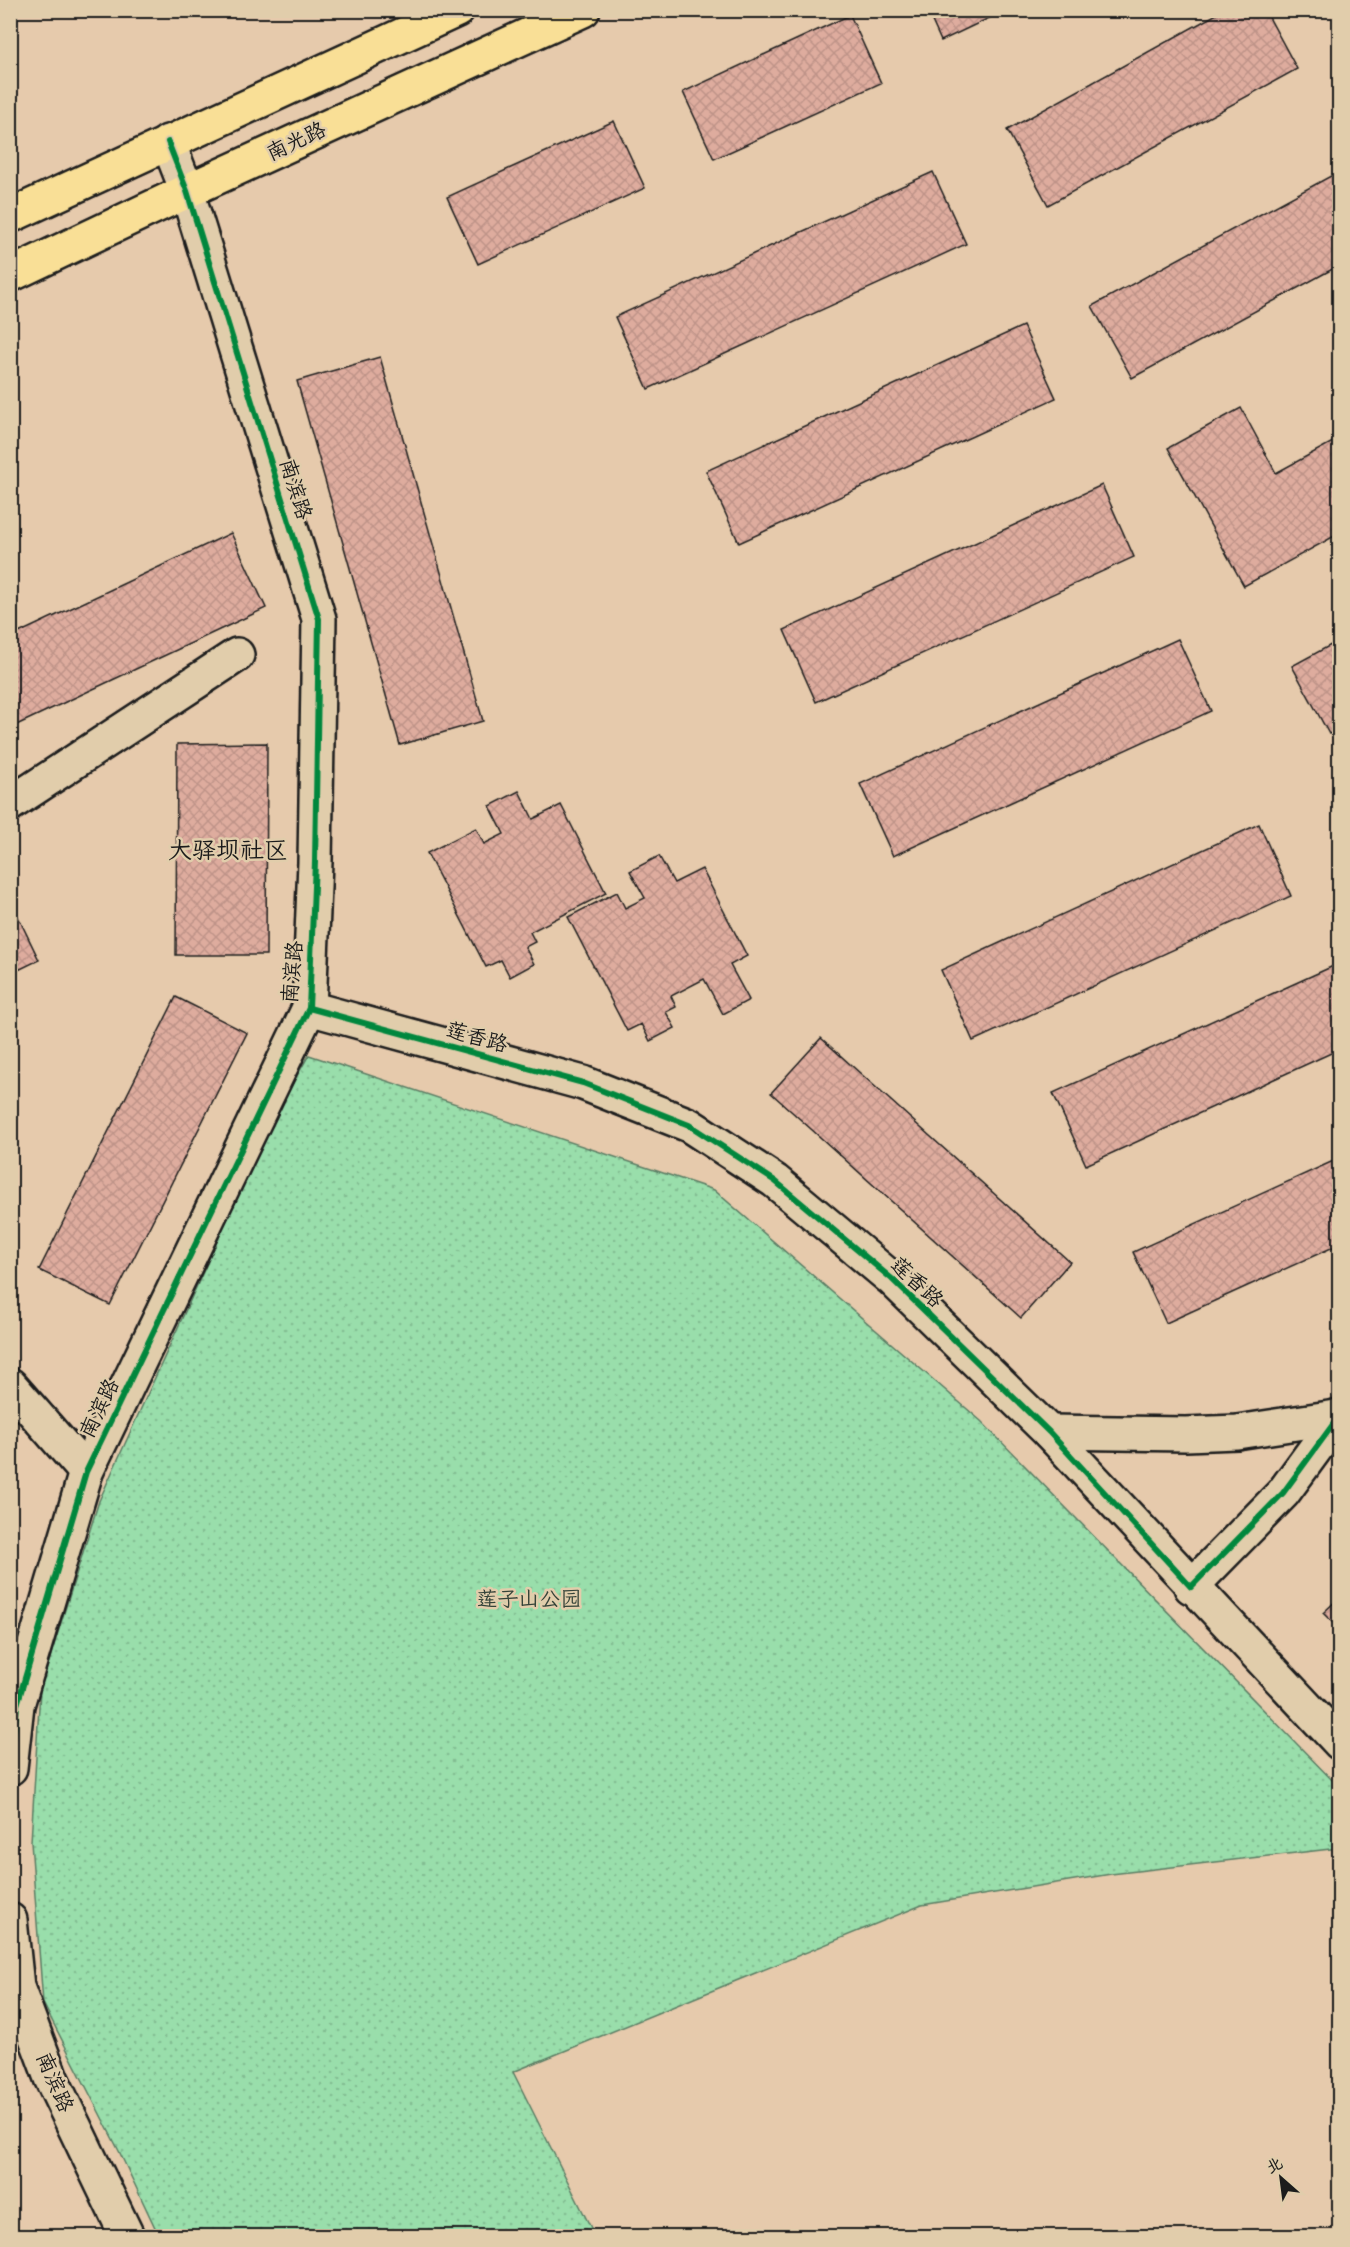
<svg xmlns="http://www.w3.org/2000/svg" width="1350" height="2247" font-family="Sriracha,'LXGW WenKai TC',sans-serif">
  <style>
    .grass { fill: url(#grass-dots); stroke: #5a7d64; stroke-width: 1.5 }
    .building { fill: url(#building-cross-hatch); stroke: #1c1c1c; stroke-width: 1.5 }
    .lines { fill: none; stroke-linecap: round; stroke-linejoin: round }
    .minor-casing { stroke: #1c1c1c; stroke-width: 38 }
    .major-casing { stroke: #1c1c1c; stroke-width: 38 }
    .minor { stroke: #e1cdab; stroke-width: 33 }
    .major { stroke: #f9df96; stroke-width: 33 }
    .cycleway-casing { stroke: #e1cdab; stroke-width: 10 }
    .cycleway { stroke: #00873e; stroke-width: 6 }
    .labels { text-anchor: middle; stroke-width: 5; stroke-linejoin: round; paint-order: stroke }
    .street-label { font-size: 21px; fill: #1c1c1c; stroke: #e1cdab }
    .park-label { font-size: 21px; fill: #354339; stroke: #e1cdab }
    .quarter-label { font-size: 24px; fill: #1c1c1c; stroke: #e1cdab }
  </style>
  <defs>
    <pattern id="grass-dots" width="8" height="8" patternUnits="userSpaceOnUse" patternTransform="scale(1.5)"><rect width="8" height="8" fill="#99deab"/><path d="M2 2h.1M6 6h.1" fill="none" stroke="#83be93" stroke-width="1.8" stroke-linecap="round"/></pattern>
    <pattern id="building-cross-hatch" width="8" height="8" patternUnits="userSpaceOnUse" patternTransform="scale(1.5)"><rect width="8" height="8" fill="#deac9e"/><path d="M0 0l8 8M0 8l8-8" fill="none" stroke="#be9388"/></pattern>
  </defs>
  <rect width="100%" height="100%" fill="#e6caac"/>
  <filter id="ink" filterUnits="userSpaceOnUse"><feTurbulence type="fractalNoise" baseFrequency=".0167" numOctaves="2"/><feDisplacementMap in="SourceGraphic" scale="12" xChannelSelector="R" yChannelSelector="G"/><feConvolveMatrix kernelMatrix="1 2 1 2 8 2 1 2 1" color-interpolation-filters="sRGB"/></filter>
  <g filter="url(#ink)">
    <path class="grass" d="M309,1055L714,1190L981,1421L1339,1787V1848L1111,1874L922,1905L513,2072L595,2236H159L119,2151L43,2003L31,1842L40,1690L99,1501L274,1116Z"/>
    <g class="building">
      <path d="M927,10H1006L941,41Z"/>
      <path d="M1224,10H1265L1297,69L1048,205L1007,130Z"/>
      <path d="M850,15L881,83L714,159L683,92Z"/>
      <path d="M614,121L645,188L478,264L447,197Z"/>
      <path d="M1340,171V265L1132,378L1092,306Z"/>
      <path d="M933,172L966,244L648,389L615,317Z"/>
      <path d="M1023,326L1056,398L739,543L706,471Z"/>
      <path d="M380,357L483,721L400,745L297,381Z"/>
      <path d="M1241,408L1276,473L1340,438V533L1244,586L1168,448Z"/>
      <path d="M1102,485L1134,557L816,702L784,630Z"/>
      <path d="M231,533L266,608L10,728V637Z"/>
      <path d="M1178,639L1211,711L893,856L860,784Z"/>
      <path d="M1340,640V729L1329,734L1292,666Z"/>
      <path d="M267,743L266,955H176L177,744Z"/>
      <path d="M519,791L533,819L561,805L606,893L530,932L535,942L525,947L534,964L510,977L501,960L486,967L427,853L476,828L484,844L504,834L490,806Z"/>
      <path d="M1259,824L1291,896L973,1041L941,970Z"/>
      <path d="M659,856L674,883L702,869L747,956L730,965L749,1000L723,1014L704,979L671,996L676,1007L666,1012L675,1028L650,1041L641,1024L627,1031L568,917L617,892L625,908L645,898L630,871Z"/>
      <path d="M10,900L39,960L10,974Z"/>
      <path d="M1340,963V1049L1086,1165L1053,1093Z"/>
      <path d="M176,997L247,1033L110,1305L39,1270Z"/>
      <path d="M821,1038L1070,1262L1021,1318L771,1093Z"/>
      <path d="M1340,1158V1244L1166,1323L1133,1252Z"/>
      <path d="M1340,1597V1630L1323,1613Z"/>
    </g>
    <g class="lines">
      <g class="minor-casing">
        <g id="minor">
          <path d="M10,804L237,655"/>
          <path d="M309,1008L583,1083L689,1125L775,1181L892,1279L1049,1432L1340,1743"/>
          <path d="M10,1385L86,1472"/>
          <path d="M1049,1432L1186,1434L1237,1432L1336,1417"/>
          <path d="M1191,1587L1283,1493L1340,1415"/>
          <path d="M10,1768L17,1705L86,1472L309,1008L315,862L319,619L187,191L168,142"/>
          <path d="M10,1920L17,1987L51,2078L127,2236"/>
        </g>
      </g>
      <g class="major-casing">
        <g id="major">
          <path d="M10,216L457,10"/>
          <path d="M10,275L187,191L583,10"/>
        </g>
      </g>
      <use href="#minor" class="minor"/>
      <use href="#major" class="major"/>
      <g class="cycleway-casing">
        <g id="cycleway">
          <path d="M309,1008L583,1083L689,1125L775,1181L892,1279L1049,1432L1191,1587L1283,1493L1340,1415"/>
          <path d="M10,1768L17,1705L86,1472L309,1008L315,862L319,619L187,191L168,142"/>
        </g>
      </g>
      <use href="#cycleway" class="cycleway"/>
    </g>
  </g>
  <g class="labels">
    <g class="street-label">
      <text transform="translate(296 141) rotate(-25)" y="7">南光路</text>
      <text transform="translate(296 489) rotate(73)" y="7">南滨路</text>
      <text transform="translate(292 972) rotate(-85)" y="7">南滨路</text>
      <text transform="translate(477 1037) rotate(15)" y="7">莲香路</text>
      <text transform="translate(917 1282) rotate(43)" y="7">莲香路</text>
      <text transform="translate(99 1408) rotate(-64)" y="7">南滨路</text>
      <text transform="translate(55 2082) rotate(67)" y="7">南滨路</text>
    </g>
    <g class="park-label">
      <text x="529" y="1606">莲子山公园</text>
    </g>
    <g class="quarter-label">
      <text x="228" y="858">大驿坝社区</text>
    </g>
  </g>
  <rect width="1350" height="2247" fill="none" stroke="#e1cdab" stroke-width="36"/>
  <rect x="18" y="18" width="1314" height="2211" fill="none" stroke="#1c1c1c" stroke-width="2" filter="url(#ink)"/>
  <g transform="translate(1281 2178) rotate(332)" stroke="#e1cdab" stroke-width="4.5" paint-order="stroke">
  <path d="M0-4.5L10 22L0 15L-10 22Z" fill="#1c1c1c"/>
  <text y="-9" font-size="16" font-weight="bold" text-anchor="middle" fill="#1c1c1c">北</text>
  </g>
</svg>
